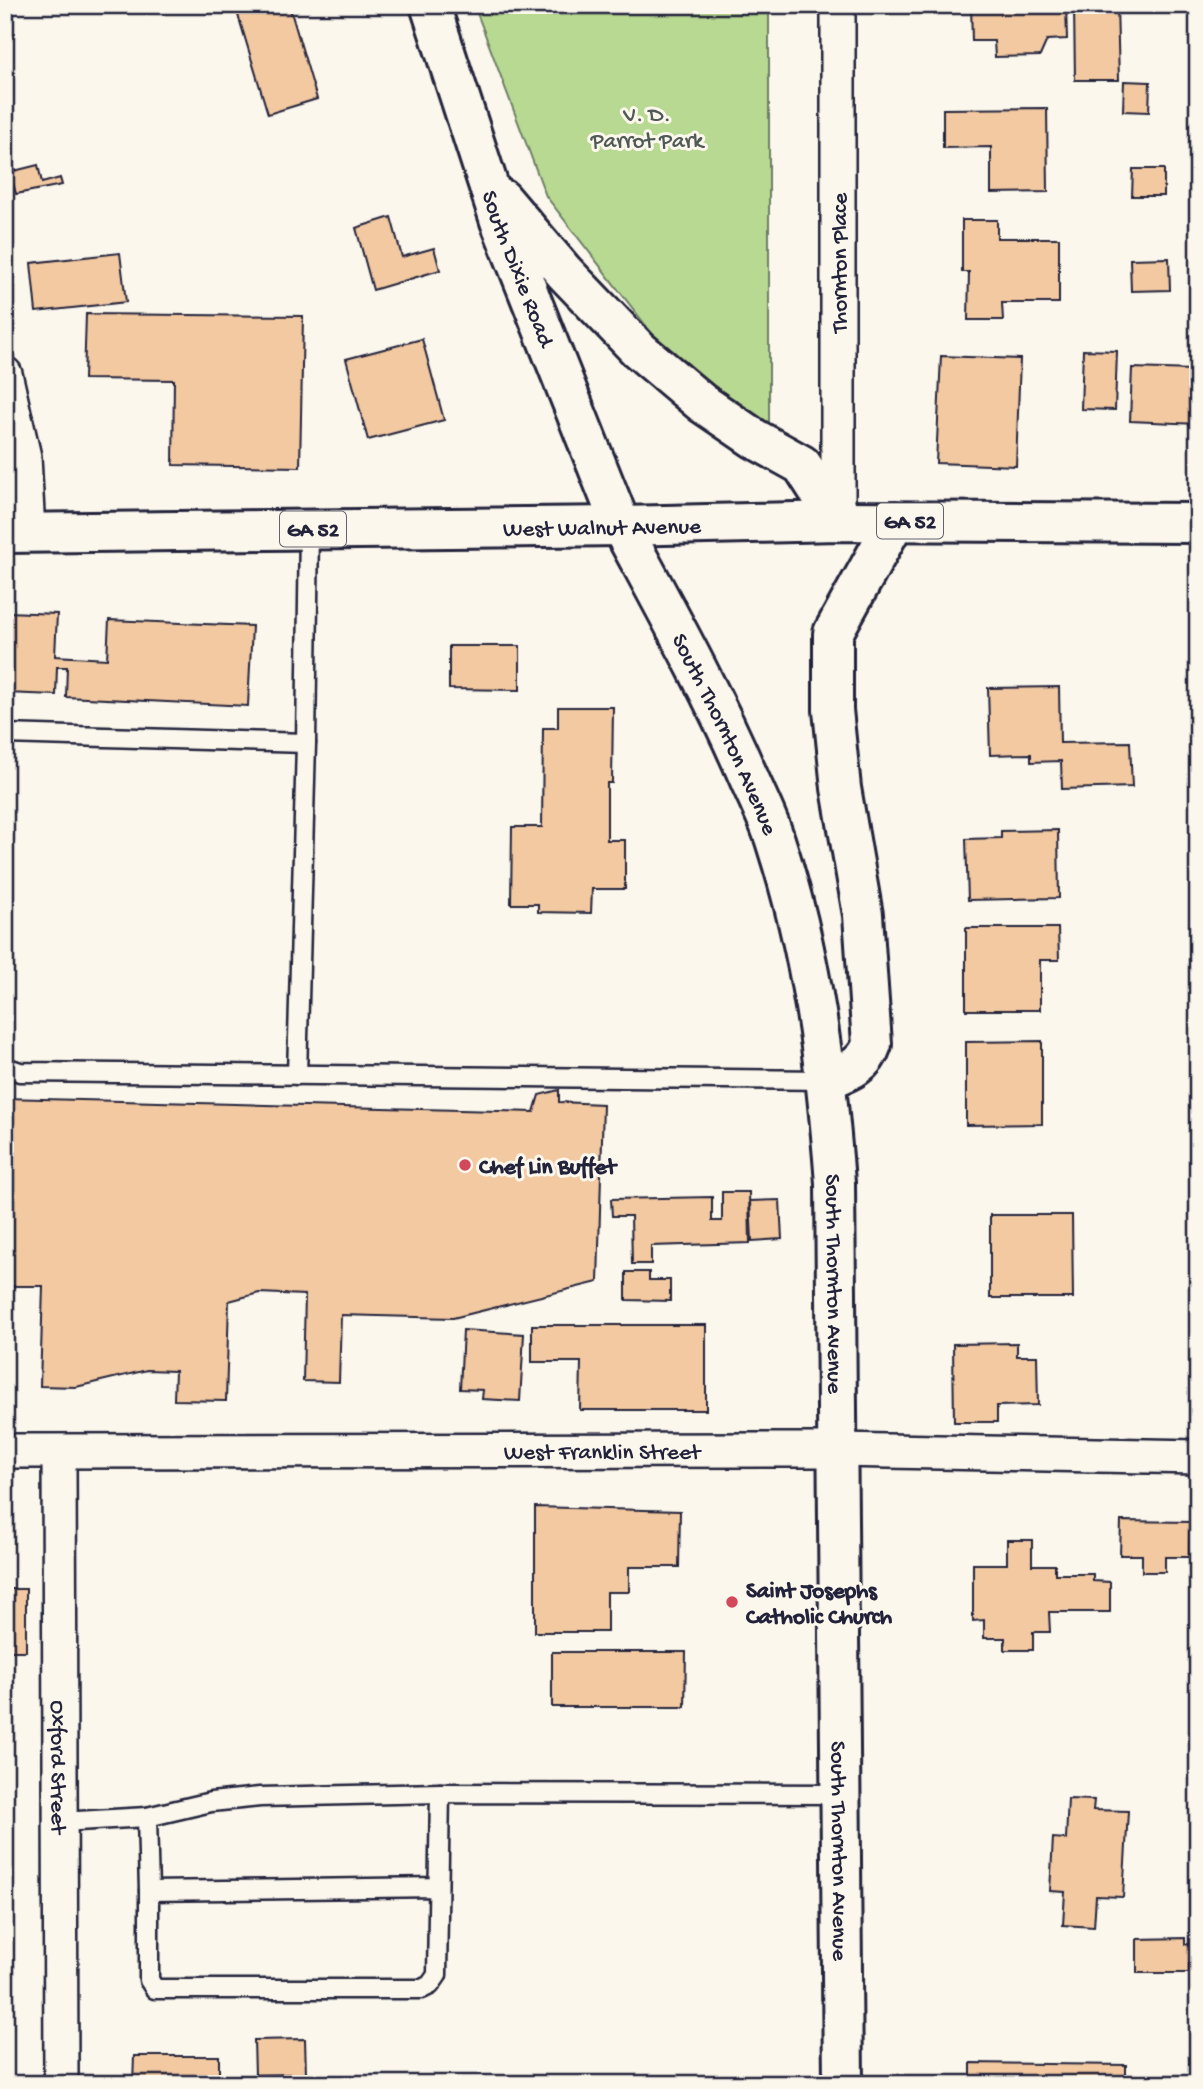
<svg xmlns="http://www.w3.org/2000/svg" width="1203" height="2089" font-family="'Gochi Hand',sans-serif">
  <style>
    .green { fill: #b8d992; stroke: #6d7e66; stroke-width: 2 }
    .building { fill: #f2c9a1; stroke: #22223b; stroke-width: 2 }
    .lines { fill: none; stroke-linecap: round; stroke-linejoin: round }
    .service-casing { stroke: #22223b; stroke-width: 23 }
    .minor-casing { stroke: #22223b; stroke-width: 38 }
    .secondary-casing { stroke: #22223b; stroke-width: 44 }
    .primary-casing { stroke: #22223b; stroke-width: 44 }
    .service { stroke: #fbf7ec; stroke-width: 18 }
    .minor { stroke: #fbf7ec; stroke-width: 33 }
    .secondary { stroke: #fbf7ec; stroke-width: 38 }
    .primary { stroke: #fbf7ec; stroke-width: 38 }
    .poi-dot { fill: #d1495b; stroke: #fbf7ec; stroke-width: 2.5 }
    .labels { text-anchor: middle; stroke-width: 6; stroke-linejoin: round; paint-order: stroke }
    .shield { fill: #fbf7ec; stroke: #636270; stroke-width: 2 }
    .shield-label { font-size: 21px; font-weight: bold; fill: #22223b }
    .park-label { font-size: 23px; fill: #4f5955; stroke: #fbf7ec }
    .street-label { font-size: 23px; fill: #22223b; stroke: #fbf7ec }
    .poi-label { font-size: 23px; font-weight: bold; fill: #22223b; stroke: #fbf7ec; text-anchor: start }
  </style>
  <rect width="100%" height="100%" fill="#fbf7ec"/>
  <filter id="ink" filterUnits="userSpaceOnUse"><feTurbulence type="fractalNoise" baseFrequency=".0143" numOctaves="2"/><feDisplacementMap in="SourceGraphic" scale="14" xChannelSelector="R" yChannelSelector="G"/><feConvolveMatrix kernelMatrix="1 2 1 2 8 2 1 2 1" color-interpolation-filters="sRGB"/></filter>
  <g filter="url(#ink)">
    <path class="green" d="M474,5H769V433L664,349L546,196Z"/>
    <g class="building">
      <path d="M235,5H289L317,99L268,114Z"/>
      <path d="M971,5H1066L1067,39L1047,40L1040,56L995,57L994,41H972Z"/>
      <path d="M1074,5H1117L1119,80H1075Z"/>
      <path d="M1124,81L1150,82L1149,112L1123,111Z"/>
      <path d="M1047,108L1048,192L991,193V147L943,148V109Z"/>
      <path d="M38,165L42,183L60,178L62,185L16,194L10,172Z"/>
      <path d="M1133,169H1164V196H1132Z"/>
      <path d="M391,217L402,257L434,248L440,270L373,290L356,228Z"/>
      <path d="M962,220H997V238H1059V303H1002L1003,320H968L969,272H962Z"/>
      <path d="M120,253L126,302L36,312L31,263Z"/>
      <path d="M1169,258L1170,290L1131,291L1130,259Z"/>
      <path d="M86,314L303,316L300,467L173,465L174,380L84,379Z"/>
      <path d="M422,339L444,420L368,440L346,359Z"/>
      <path d="M1083,350L1117,351L1115,410L1081,409Z"/>
      <path d="M941,356L1020,359L1016,466L936,463Z"/>
      <path d="M1132,368L1193,370L1192,389H1198V424L1130,421Z"/>
      <path d="M7,612L57,614L55,656L107,659L109,620L252,626L248,706L66,697L67,667H57L56,695L5,693Z"/>
      <path d="M449,646H520V690L449,689Z"/>
      <path d="M1059,687L1060,743L1130,742L1132,787L1062,789L1061,761L1031,762V754L990,755L988,688Z"/>
      <path d="M558,707H613L612,783H607V840H625V889H592L591,913L538,912V904H511L512,827H542L543,728H558Z"/>
      <path d="M1058,830L1059,898L968,900L966,839L1001,838V831Z"/>
      <path d="M966,928H1058L1059,960H1040V1010H966Z"/>
      <path d="M1042,1041V1124L966,1125V1042Z"/>
      <path d="M559,1090V1102L603,1104L598,1282L453,1318L341,1315L339,1382L303,1381L305,1295L259,1293L229,1301L226,1401L174,1400L175,1371L147,1370L76,1387L40,1386L43,1286H13L11,1331H5V1098L534,1112L539,1095Z"/>
      <path d="M722,1192H749L750,1243L651,1246V1264H632L631,1216H612L611,1199L712,1197V1221H722Z"/>
      <path d="M780,1200L782,1239L752,1241L750,1201Z"/>
      <path d="M990,1215H1072L1073,1298H990Z"/>
      <path d="M626,1272H649V1280H670V1301L626,1300Z"/>
      <path d="M532,1325H706V1410H580L581,1362H532Z"/>
      <path d="M463,1330L524,1334L520,1401L482,1399L483,1390L460,1389Z"/>
      <path d="M1017,1343V1356H1037L1038,1405L997,1406V1422H954L953,1344Z"/>
      <path d="M535,1507L680,1511L679,1567H629V1592H607V1632H535Z"/>
      <path d="M1121,1521L1190,1522L1189,1557H1165V1572H1142V1555H1120Z"/>
      <path d="M1007,1540H1032V1565H1055V1574H1093V1581L1110,1582V1612H1049L1050,1632H1033V1650H1005V1638H984V1620L973,1621V1564H1007Z"/>
      <rect x="5" y="1589" width="21" height="62"/>
      <path d="M552,1652H686L685,1707H552Z"/>
      <path d="M1068,1799L1094,1800L1093,1810L1128,1811L1123,1897L1096,1896L1094,1927L1063,1925L1065,1892L1050,1891L1053,1838L1066,1839Z"/>
      <path d="M1185,1938V1944H1198V1964H1189V1973H1137V1939Z"/>
      <path d="M305,2039L306,2074L255,2075L254,2040Z"/>
      <path d="M134,2056H219V2077H239V2084H133Z"/>
      <path d="M971,2063L1126,2065V2084H971Z"/>
    </g>
    <g class="lines">
      <g class="service-casing">
        <g id="service">
          <path d="M5,734L306,743"/>
          <path d="M5,1067L20,1072L827,1080"/>
          <path d="M297,1075L306,743L309,529"/>
          <path d="M147,1817L149,1891"/>
          <path d="M60,1822L147,1817L211,1802L260,1797L440,1793L842,1794"/>
          <path d="M438,1887L149,1891V1980L155,1989H422L430,1985L437,1975L440,1793"/>
        </g>
      </g>
      <g class="minor-casing">
        <g id="minor">
          <path d="M5,374L24,457L28,532"/>
          <path d="M838,521V5"/>
          <path id="s1" d="M5,1451L838,1450L1198,1457"/>
          <path id="s2" d="M59,1452L61,2084"/>
        </g>
      </g>
      <g class="secondary-casing">
        <g id="secondary">
          <path id="s3" d="M621,526C665,608 711,690 748,776C757,797 768,818 775,840C812,954 826,1064 835,1183L843,2084"/>
        </g>
      </g>
      <g class="primary-casing">
        <g id="primary">
          <path id="s4" d="M430,5L500,221L621,526"/>
          <path d="M502,199L564,272L638,349L702,403L755,439L802,465L838,521"/>
          <path id="s5" d="M5,533L621,526L838,521L1198,523"/>
          <path d="M827,1080C847,1072 865,1066 872,1044L863,915L841,788L833,710V633L895,521"/>
        </g>
      </g>
      <use href="#service" class="service"/>
      <use href="#minor" class="minor"/>
      <use href="#secondary" class="secondary"/>
      <use href="#primary" class="primary"/>
    </g>
  </g>
  <g class="poi-dot">
    <circle cx="465" cy="1165" r="7"/>
    <circle cx="732" cy="1602" r="7"/>
  </g>
  <g class="labels">
    <g class="shield">
      <rect x="877" y="503.5" width="66" height="35" rx="5"/>
      <rect x="280" y="511.5" width="66" height="35" rx="5"/>
    </g>
    <g class="shield-label">
      <text x="910" y="528">GA 52</text>
      <text x="313" y="536">GA 52</text>
    </g>
    <g class="park-label">
      <text x="647" y="121">V. D.<tspan x="647" dy="26">Parrot Park</tspan></text>
    </g>
    <g class="street-label">
      <text transform="translate(838 263) rotate(-90)" y="8">Thornton Place</text>
      <text dy="8" stroke="none"><textPath href="#s4" startOffset="278">South Dixie Road</textPath></text>
      <text dy="8" stroke="none"><textPath href="#s5" startOffset="597">West Walnut Avenue</textPath></text>
      <text dy="8" stroke="none"><textPath href="#s3" startOffset="233">South Thornton Avenue</textPath></text>
      <text dy="8" stroke="none"><textPath href="#s3" startOffset="800">South Thornton Avenue</textPath></text>
      <text dy="8" stroke="none"><textPath href="#s1" startOffset="597">West Franklin Street</textPath></text>
      <text dy="8" stroke="none"><textPath href="#s2" startOffset="315">Oxford Street</textPath></text>
      <text dy="8" stroke="none"><textPath href="#s3" startOffset="1367">South Thornton Avenue</textPath></text>
    </g>
    <g class="poi-label">
      <text x="479" y="1173">Chef Lin Buffet</text>
      <text x="746" y="1597">Saint Josephs<tspan x="746" dy="26">Catholic Church</tspan></text>
    </g>
  </g>
  <rect width="1203" height="2089" fill="none" stroke="#fbf7ec" stroke-width="28"/>
  <rect x="14" y="14" width="1175" height="2061" fill="none" stroke="#22223b" stroke-width="2.5" filter="url(#ink)"/>
</svg>
